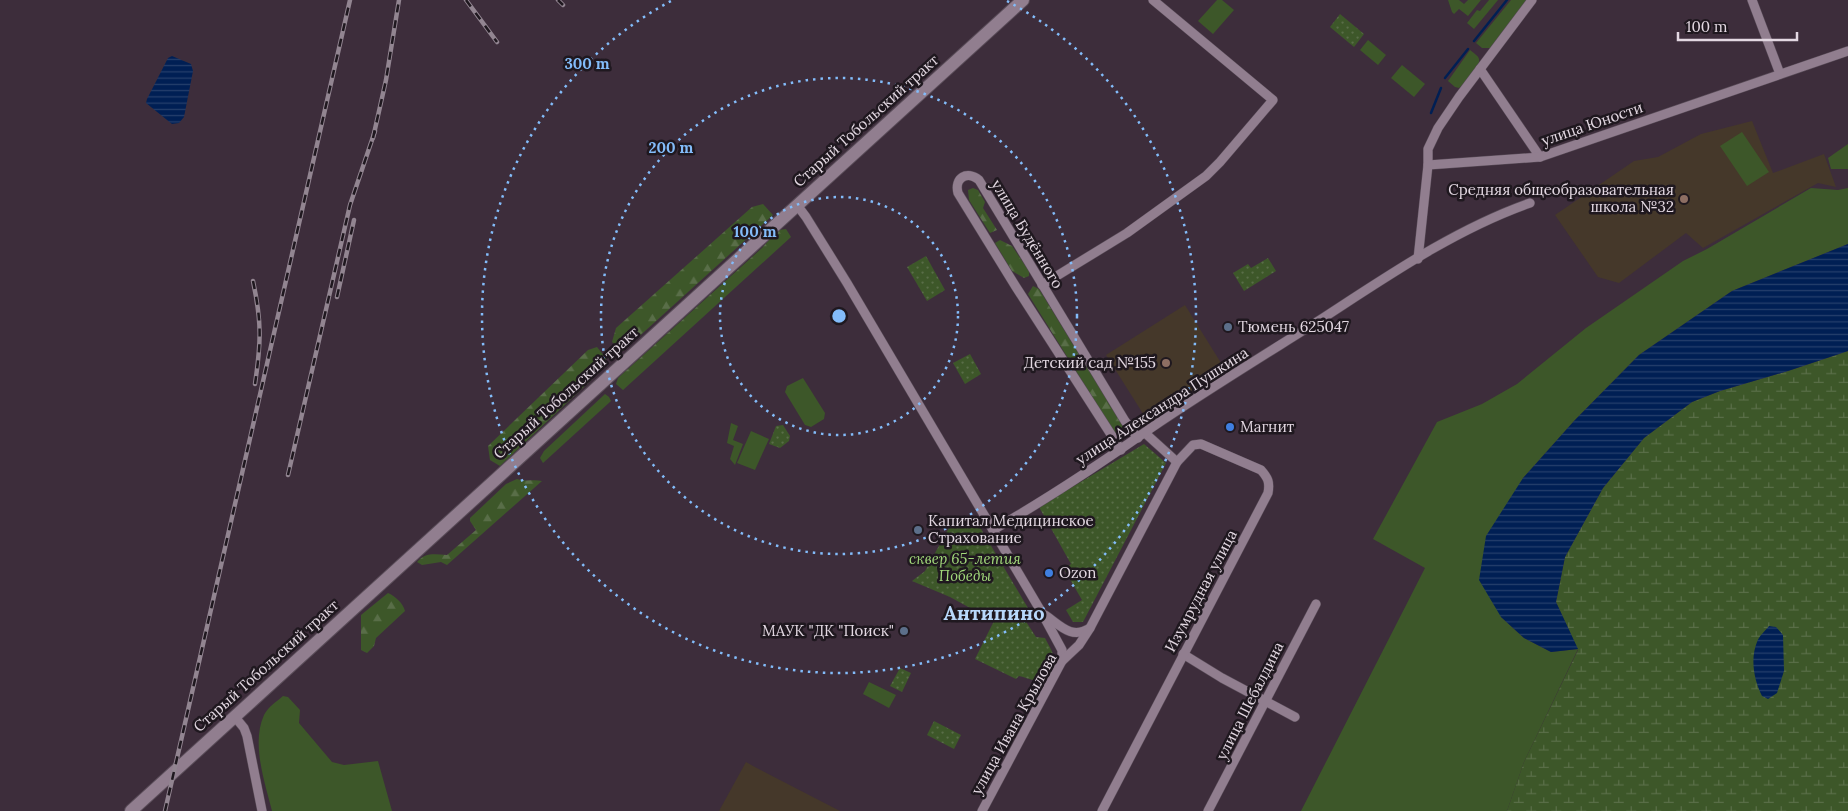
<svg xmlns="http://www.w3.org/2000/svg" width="1848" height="811" font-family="Lora,serif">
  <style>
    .education { fill: #45382a }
    .green { fill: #3d5729 }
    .forest { fill: url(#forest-firs) }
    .wetland { fill: url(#wetland-marsh) }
    .park { fill: url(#park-dots) }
    .water { fill: url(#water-rules) }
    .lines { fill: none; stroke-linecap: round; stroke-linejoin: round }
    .stream { stroke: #001f54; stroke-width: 2.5 }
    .street-casing { stroke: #594c58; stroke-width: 10 }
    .secondary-casing { stroke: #594c58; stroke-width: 14 }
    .street { stroke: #917e8f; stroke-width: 9 }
    .secondary { stroke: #917e8f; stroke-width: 12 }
    .rail-casing { stroke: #928591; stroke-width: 4.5 }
    .rail { stroke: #1f181f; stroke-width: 2.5; stroke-dasharray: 8; stroke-linecap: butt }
    .ring { fill: none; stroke: #83bcfa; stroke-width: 2.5; stroke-dasharray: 2.5 5 }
    .education-dot { fill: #8d6e63; stroke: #1f181f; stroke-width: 2 }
    .service-dot { fill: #5c6f8a; stroke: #1f181f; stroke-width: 2 }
    .shop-dot { fill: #3f7fe0; stroke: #1f181f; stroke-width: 2 }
    .labels { text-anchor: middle; stroke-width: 5; stroke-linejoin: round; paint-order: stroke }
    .street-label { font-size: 15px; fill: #e3d8e2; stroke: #1f181f }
    .poi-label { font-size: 15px; fill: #e3d8e2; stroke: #1f181f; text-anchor: start }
    .park-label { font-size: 15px; font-style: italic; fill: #a2d97b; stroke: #1f181f }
    .district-label { font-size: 20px; font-weight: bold; fill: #b8d8fb; stroke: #1f181f }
    .centre { fill: #83bcfa; stroke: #1f181f; stroke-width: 2.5 }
    .ring-label { font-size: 15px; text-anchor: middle; font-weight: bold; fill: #83bcfa; stroke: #1f181f; stroke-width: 5; stroke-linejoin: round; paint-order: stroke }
  </style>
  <defs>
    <pattern id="forest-firs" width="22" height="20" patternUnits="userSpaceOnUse" patternTransform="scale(1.25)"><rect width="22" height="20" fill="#3d5729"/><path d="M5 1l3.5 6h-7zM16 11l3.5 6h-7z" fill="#596e48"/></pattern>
    <pattern id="wetland-marsh" width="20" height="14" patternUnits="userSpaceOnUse" patternTransform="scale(1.25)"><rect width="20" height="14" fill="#3d5729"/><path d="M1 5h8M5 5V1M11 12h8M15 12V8" fill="none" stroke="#596e48"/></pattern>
    <pattern id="park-dots" width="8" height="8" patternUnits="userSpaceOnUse" patternTransform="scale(1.25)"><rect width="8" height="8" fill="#3d5729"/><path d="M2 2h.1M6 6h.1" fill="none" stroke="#596e48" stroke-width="1.8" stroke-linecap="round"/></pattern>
    <pattern id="water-rules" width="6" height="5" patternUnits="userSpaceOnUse" patternTransform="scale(1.25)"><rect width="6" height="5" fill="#001f54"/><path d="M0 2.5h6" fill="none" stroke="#253f6c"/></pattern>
  </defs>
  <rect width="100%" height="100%" fill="#3d2d3b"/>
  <g class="education">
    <path d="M1752,121L1773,173L1824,154L1836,187L1818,183L1703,248L1686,233L1619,283L1598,277L1555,215L1634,161L1658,157L1701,134Z"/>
    <path d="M1185,305L1226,371L1147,420L1106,355Z"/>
    <path d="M746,762L753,766L840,811H719Z"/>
  </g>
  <g class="green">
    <path d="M1217,0H1222L1234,10L1213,34L1198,21Z"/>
    <path d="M1448,0H1459L1464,4L1468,0H1481L1468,16L1459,9L1454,14L1452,12Z"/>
    <path d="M1489,0H1498L1474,29L1467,23L1477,10L1480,11Z"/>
    <path d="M1511,0H1527L1490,48H1482L1476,43Z"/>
    <path d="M1368,40L1386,55L1378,65L1360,50Z"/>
    <path d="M1470,50C1473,53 1478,55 1479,59C1481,66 1465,84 1459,88L1455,87L1448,81Z"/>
    <path d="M1402,65L1425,84L1414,97L1391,78Z"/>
    <path d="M1742,132L1769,172L1747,186L1720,146Z"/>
    <path d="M1848,144V169H1831L1828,158Z"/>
    <path d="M1811,188L1838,190L1848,188V244L1732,291L1639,355L1574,421L1523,478L1501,617L1524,638L1551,652L1578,649L1524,762L1507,811H1301L1425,568L1373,539L1437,422L1482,404L1517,384L1586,328L1683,261L1707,249Z"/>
    <path d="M803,378L825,413L824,419L811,427L805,425L785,392L787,386Z"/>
    <path d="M731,423L738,426L733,440L743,444L735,465L730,459L734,446L727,443Z"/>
    <path d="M751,431L769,439L755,470L737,463Z"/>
    <path d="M869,682L896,695L889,708L863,694Z"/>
    <path d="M283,696L288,697L300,710L299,723L332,762L344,765L378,761L392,811H272C265,783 251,743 264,715C268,707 276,702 283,696Z"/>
  </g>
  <g class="forest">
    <path d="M973,188L978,190L985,202L983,208L997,230L990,233L969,200L968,190Z"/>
    <path d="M763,204L773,215L623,351L612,342L616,328L752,207Z"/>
    <path d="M786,229L791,237L623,390L616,384L618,378L762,248L778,230Z"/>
    <path d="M1000,240L1012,246L1029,271V276L1024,278L1012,271L995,243Z"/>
    <path d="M1033,286L1039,289L1126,431L1125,434L1120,438L1116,435L1028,294Z"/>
    <path d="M597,347L606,358L605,367L500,466L490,460L488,446L588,350Z"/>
    <path d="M605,394L609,397L611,401L543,463L540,458L544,451Z"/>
    <path d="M517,479C526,482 533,479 542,481L447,565L441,562L422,565L417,562C425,552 435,554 447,555L476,530L470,521V518L506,484Z"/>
    <path d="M388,593C395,596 403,603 405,611L376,638L374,646L367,653L361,650V615Z"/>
  </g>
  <path class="wetland" d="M1848,351V811H1507L1524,762L1578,650L1556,602L1565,557L1603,488L1644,438L1692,402L1720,391L1788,371Z"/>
  <g class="park">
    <path d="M1340,14L1364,34L1354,47L1330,27Z"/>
    <path d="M926,256L945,290L927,301L907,267Z"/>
    <path d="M1268,258L1276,271L1244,291L1233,273L1248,264L1251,268Z"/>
    <path d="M970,354L981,374L965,384L953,363Z"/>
    <path d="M783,425L790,436L789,441L780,448L769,444L776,426Z"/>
    <path d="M1144,444L1166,463L1083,622H1073L1066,610L1082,600L1064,569L1071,564L1039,507Z"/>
    <path d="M974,517L1028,608L1023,617L1036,637L1045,638C1051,650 1061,663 1049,675C1046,678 1042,680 1038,680C1032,681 1025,677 1019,676L1016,679L975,659L994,621L950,597L912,581L925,571L950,526Z"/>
    <path d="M900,668L911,673L902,692L890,686Z"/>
    <path d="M934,721L961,735L954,749L927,735Z"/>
  </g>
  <g class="water">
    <path d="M172,56L191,64L193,71L184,117L179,123L172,124L146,103L147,99L168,58Z"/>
    <path d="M1848,244V351L1788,371L1720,391L1692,402L1644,438L1603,488L1565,557L1556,602L1578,649L1551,652L1524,638L1501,617L1479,580L1486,536L1523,478L1574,421L1639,355L1732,291Z"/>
    <path d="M1769,626L1776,627L1783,635L1784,671L1777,693L1768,699L1762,696C1754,680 1750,659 1757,642C1759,636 1765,631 1769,626Z"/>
  </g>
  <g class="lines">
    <g class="stream">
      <path d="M1474,41L1507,0"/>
      <path d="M1445,78L1468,49"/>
      <path d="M1431,113L1441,88"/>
    </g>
    <g class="street-casing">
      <g id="street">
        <path d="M1752,0L1780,74"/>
        <path d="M1480,69L1540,157"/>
        <path d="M1428,165V149L1438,128L1459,97L1532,0"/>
        <path d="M797,205L806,217L847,283L1042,613L1062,650V661"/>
        <path d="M1418,259L1428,165L1540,157L1848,51"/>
        <path d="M1042,285L1127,233L1206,176L1220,162L1273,100L1153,0"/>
        <path d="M1145,433L1177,462"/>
        <path d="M1121,450L1016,287L958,193C954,178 967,170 979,180L1125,421L1138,438"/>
        <path d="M993,530C1047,499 1100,464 1151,428C1207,390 1266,354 1323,318C1389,275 1456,229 1530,203"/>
        <path d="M1045,615C1060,625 1071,640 1090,628"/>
        <path d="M1183,654L1222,678L1295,717"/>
        <path d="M235,717L244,728L247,736L262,811"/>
        <path d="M982,811L1062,661L1079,645L1090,628L1177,462L1193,445L1201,444L1261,470C1268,478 1270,482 1268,493L1102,811"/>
        <path d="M1208,811L1316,604"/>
      </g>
    </g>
    <g class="secondary-casing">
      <path id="secondary" d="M131,811L1023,0"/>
    </g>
    <use href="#street" class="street"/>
    <use href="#secondary" class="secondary"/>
    <g class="rail-casing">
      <g id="rail">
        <path d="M466,0L497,42"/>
        <path d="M558,0L563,5"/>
        <path d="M373,138L386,80L399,0"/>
        <path d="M253,281C262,323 261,343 255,384"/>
        <path d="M337,297L354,220"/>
        <path d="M288,475L350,205L375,131"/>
        <path d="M165,811L350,0"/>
      </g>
    </g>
    <use href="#rail" class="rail"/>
  </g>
  <g class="ring">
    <circle cx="839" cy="316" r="119"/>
    <circle cx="839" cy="316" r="238"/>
    <path d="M1007 1A357 357 0 1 1 671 1"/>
  </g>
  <g class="education-dot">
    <circle cx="1684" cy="199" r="5"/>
    <circle cx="1166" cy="363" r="5"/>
  </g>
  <g class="service-dot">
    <circle cx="1228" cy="327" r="5"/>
    <circle cx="918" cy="530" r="5"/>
    <circle cx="904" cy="631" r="5"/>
  </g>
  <g class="shop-dot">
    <circle cx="1230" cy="427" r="5"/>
    <circle cx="1049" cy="573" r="5"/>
  </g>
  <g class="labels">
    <g class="street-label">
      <text transform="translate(866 121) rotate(-42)" y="5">Старый Тобольский тракт</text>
      <text transform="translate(1592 124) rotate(-19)" y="5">улица Юности</text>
      <text transform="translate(1027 234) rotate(59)" y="5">улица Будённого</text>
      <text transform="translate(566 393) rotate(-42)" y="5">Старый Тобольский тракт</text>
      <text transform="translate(1162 406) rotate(-33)" y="5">улица Александра Пушкина</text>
      <text transform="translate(1201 591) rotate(-62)" y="5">Изумрудная улица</text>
      <text transform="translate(266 666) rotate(-42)" y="5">Старый Тобольский тракт</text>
      <text transform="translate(1250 701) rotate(-63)" y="5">улица Шебалдина</text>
      <text transform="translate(1014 724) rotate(-61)" y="5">улица Ивана Крылова</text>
    </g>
    <g class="poi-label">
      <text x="1674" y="195" text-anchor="end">Средняя общеобразовательная<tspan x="1674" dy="17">школа №32</tspan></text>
      <text x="1238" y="332">Тюмень 625047</text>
      <text x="1156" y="368" text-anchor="end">Детский сад №155</text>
      <text x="1240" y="432">Магнит</text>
      <text x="928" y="526">Капитал Медицинское<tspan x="928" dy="17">Страхование</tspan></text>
      <text x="1059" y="578">Ozon</text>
      <text x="894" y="636" text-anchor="end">МАУК "ДК "Поиск"</text>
    </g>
    <g class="park-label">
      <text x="965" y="564">сквер 65-летия<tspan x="965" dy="17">Победы</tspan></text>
    </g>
    <g class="district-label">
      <text x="994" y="620">Антипино</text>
    </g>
  </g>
  <circle cx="839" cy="316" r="8" class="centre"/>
  <g class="ring-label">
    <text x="587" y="69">300 m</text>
    <text x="671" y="153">200 m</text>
    <text x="755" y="237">100 m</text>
  </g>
  <path d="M1678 32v8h119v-8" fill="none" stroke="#e3d8e2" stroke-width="2.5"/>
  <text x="1686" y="32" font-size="15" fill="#e3d8e2" stroke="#1f181f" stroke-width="4" paint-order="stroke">100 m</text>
</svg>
